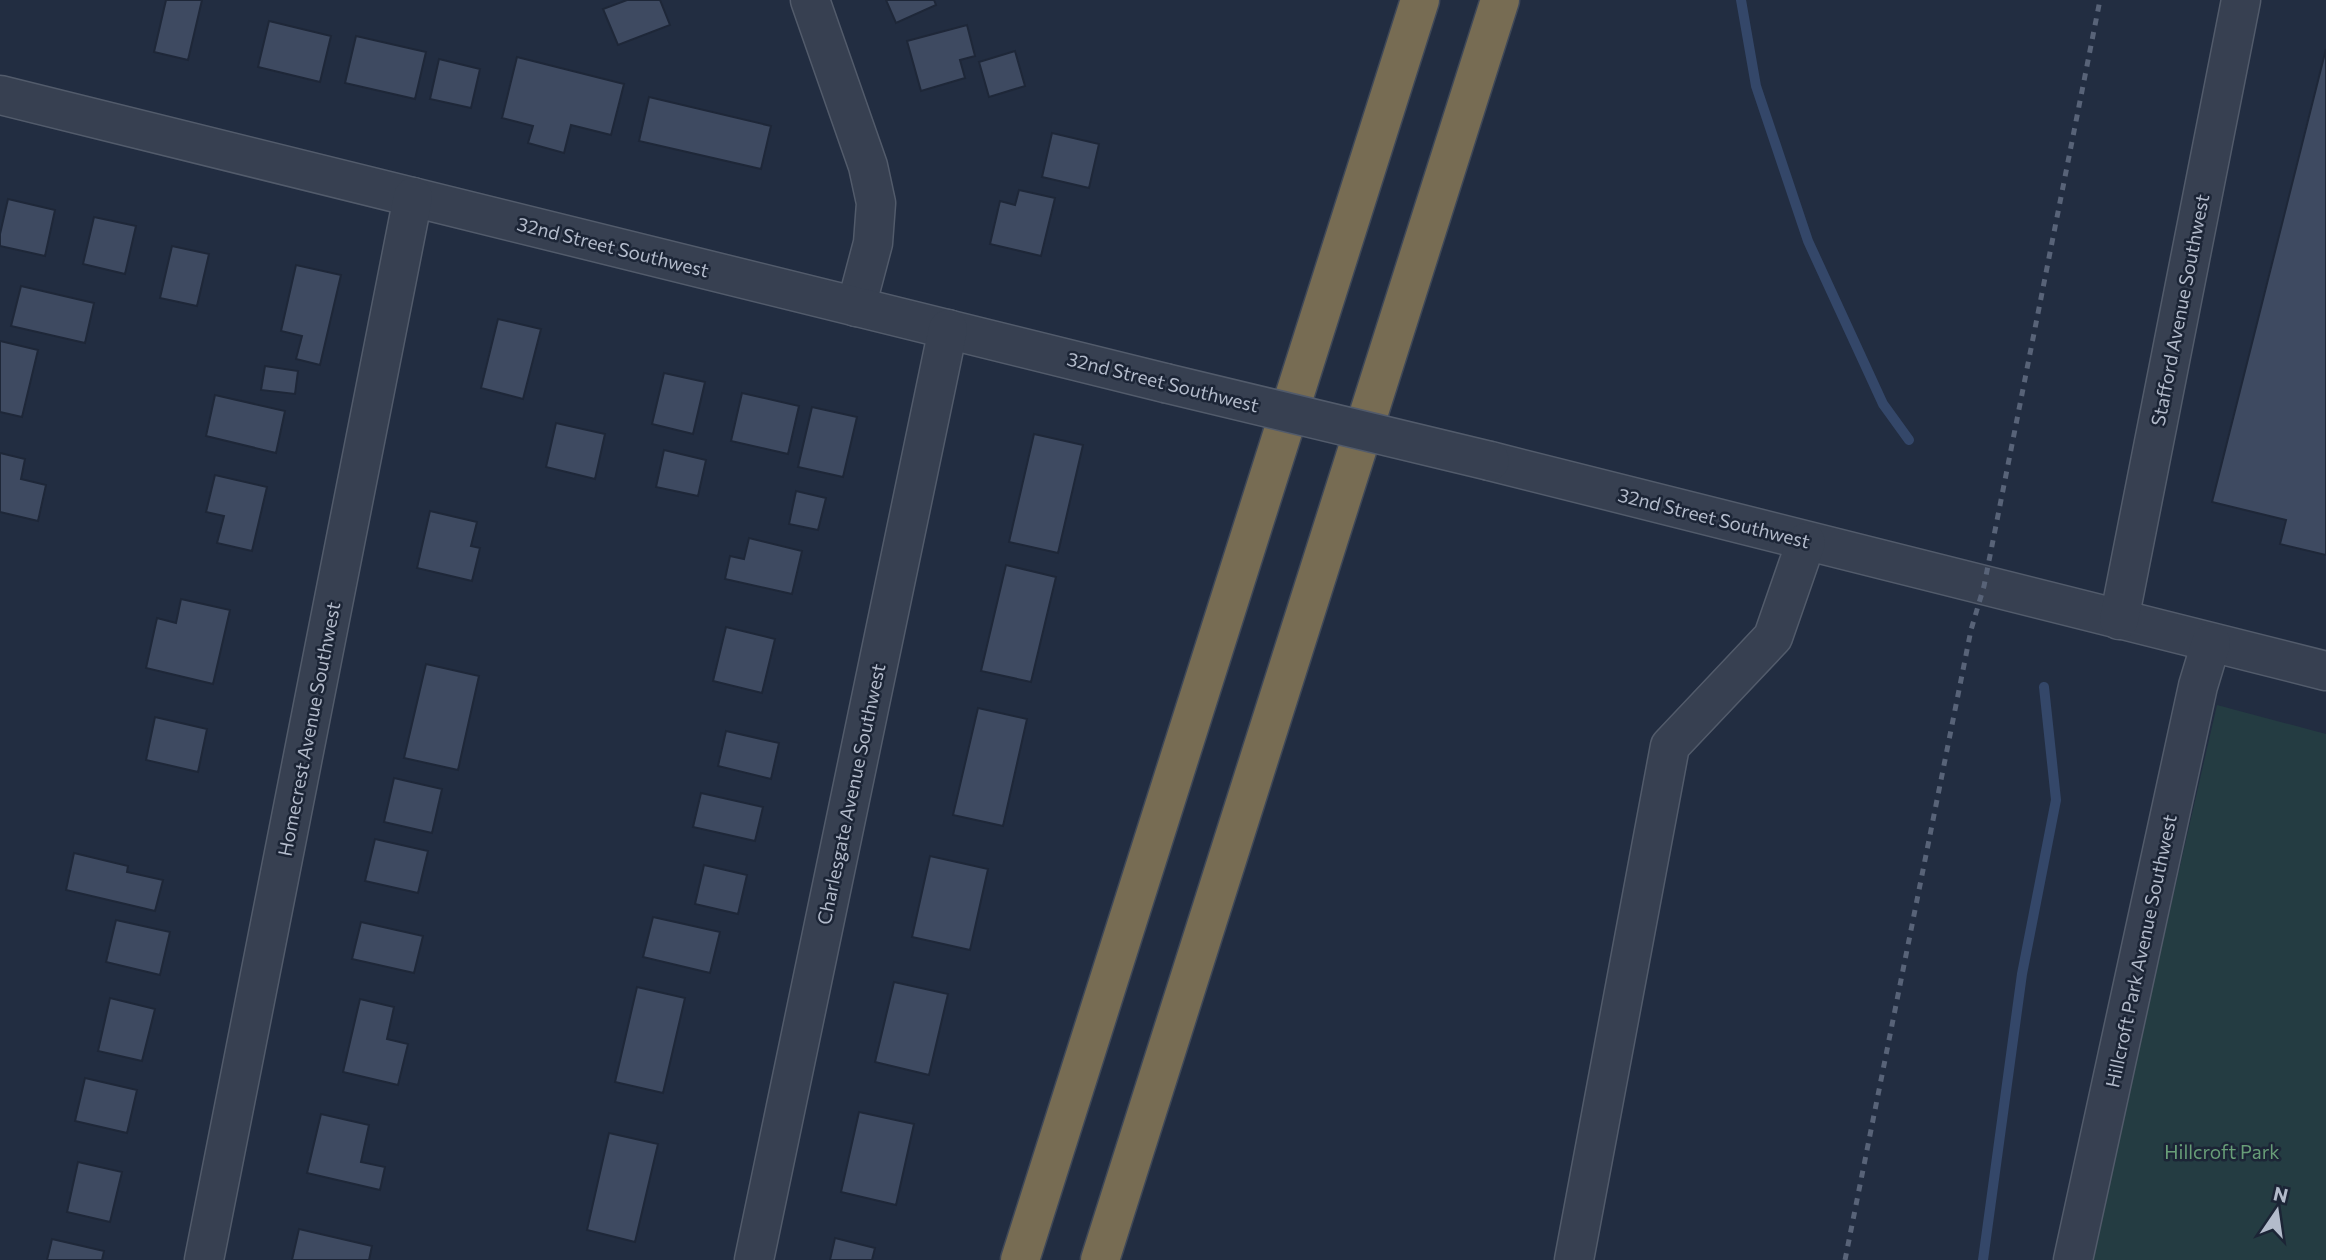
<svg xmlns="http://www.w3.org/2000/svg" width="2326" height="1260" font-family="Commissioner,sans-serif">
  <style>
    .green { fill: #243c42 }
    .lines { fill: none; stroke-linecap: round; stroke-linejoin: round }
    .stream { stroke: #344769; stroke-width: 10 }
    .building { fill: #3e4a61; stroke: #1e2738; stroke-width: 2 }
    .minor-casing { stroke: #525b6b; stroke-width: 41 }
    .highway-casing { stroke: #3f4858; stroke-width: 41 }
    .minor { stroke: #374051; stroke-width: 38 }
    .highway { stroke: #776c53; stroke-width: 38 }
    .rail { stroke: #586378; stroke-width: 5; stroke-dasharray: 7 7; stroke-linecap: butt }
    .minor-bridge-casing { stroke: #525b6b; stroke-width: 41; stroke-linecap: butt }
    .minor-bridge { stroke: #374051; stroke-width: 38 }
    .labels { text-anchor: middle; stroke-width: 5; stroke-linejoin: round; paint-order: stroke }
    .street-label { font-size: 19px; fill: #b3bbcb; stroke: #1c2536 }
    .park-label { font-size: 19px; fill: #689e78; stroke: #1c2536 }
  </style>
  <rect width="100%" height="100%" fill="#222d41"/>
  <path class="green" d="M2217,705L2326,734V1260H2092L2138,1049Z"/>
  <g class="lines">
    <g class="stream">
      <path d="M1741,0L1756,86L1808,241L1883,404L1909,440"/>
      <path d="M1983,1260L2022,974L2056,800L2044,687"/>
    </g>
  </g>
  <g class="building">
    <path d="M166,0H202L188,60L154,52Z"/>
    <path d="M627,0H660L670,25L618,45L603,9Z"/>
    <path d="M886,0H934L936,5L896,23Z"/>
    <path d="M269,21L331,36L320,82L258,67Z"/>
    <path d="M967,25L975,56L960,60L965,78L921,91L907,41Z"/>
    <path d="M356,36L426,52L415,99L345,83Z"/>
    <path d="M2326,49V555L2280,544L2286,520L2212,502Z"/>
    <path d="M1015,51L1025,86L989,97L979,62Z"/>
    <path d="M517,57L624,84L611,135L571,125L564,153L528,143L533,126L502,118Z"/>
    <path d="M439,59L480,69L471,108L430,99Z"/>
    <path d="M649,97L771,126L761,169L639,141Z"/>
    <path d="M1052,133L1099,144L1089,188L1042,177Z"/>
    <path d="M1019,190L1055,198L1041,256L990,244L1000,201L1015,205Z"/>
    <path d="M8,199L55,210L45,256L0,246V234Z"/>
    <path d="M94,217L136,226L125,274L83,264Z"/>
    <path d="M172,246L209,254L197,306L160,298Z"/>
    <path d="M296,265L341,275L320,365L296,359L302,336L281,331Z"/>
    <path d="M21,286L94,303L85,343L11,326Z"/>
    <path d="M498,319L541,329L523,399L481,388Z"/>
    <path d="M0,341L38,350L22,417L0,412Z"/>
    <path d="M265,366L298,371L295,394L261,390Z"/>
    <path d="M664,373L705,382L693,434L652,424Z"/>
    <path d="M742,393L799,406L788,454L731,441Z"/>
    <path d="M215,395L285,411L276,453L206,436Z"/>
    <path d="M812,407L857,417L843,477L798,467Z"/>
    <path d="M556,423L605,434L595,479L546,467Z"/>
    <path d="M1034,434L1083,445L1058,553L1009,542Z"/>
    <path d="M664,450L706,460L698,496L656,487Z"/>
    <path d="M0,453L25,459L21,479L46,485L38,521L0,512Z"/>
    <path d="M215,475L267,487L252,551L217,543L224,516L206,512Z"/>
    <path d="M796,491L826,498L818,530L789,524Z"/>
    <path d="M430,511L477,522L471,546L480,548L472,581L417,568Z"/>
    <path d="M749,538L802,551L792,594L725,579L730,556L744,559Z"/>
    <path d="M1006,565L1056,577L1031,682L981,671Z"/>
    <path d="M181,599L230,610L213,684L146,668L157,618L176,623Z"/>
    <path d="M726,627L775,639L762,693L713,681Z"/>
    <path d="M426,664L479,676L458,770L404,758Z"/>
    <path d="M978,708L1027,719L1003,826L953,815Z"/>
    <path d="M155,717L207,729L198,772L146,760Z"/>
    <path d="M726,731L779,743L771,779L718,766Z"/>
    <path d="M394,778L442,789L432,833L384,822Z"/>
    <path d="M701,793L763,807L755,841L693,827Z"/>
    <path d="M375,839L428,851L418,893L365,881Z"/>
    <path d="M74,853L128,866L127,872L163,880L155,911L66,890Z"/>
    <path d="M930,856L988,869L970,950L912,937Z"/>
    <path d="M704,865L747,875L738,914L695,904Z"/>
    <path d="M653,917L720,932L710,973L643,957Z"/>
    <path d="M116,920L170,932L160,975L106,962Z"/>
    <path d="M361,922L423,936L414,973L352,959Z"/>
    <path d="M894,982L948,994L929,1075L875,1062Z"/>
    <path d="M637,987L685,998L663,1093L615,1082Z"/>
    <path d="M110,998L155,1009L142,1061L98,1051Z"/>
    <path d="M360,999L394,1007L387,1039L408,1044L398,1085L343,1072Z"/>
    <path d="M85,1078L137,1090L127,1133L75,1121Z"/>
    <path d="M859,1112L914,1124L896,1205L841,1192Z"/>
    <path d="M321,1114L369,1125L361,1162L385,1167L380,1190L307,1173Z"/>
    <path d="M609,1133L658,1144L635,1242L587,1230Z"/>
    <path d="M78,1162L122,1172L110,1222L67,1212Z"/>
    <path d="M299,1229L372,1246L369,1260H292Z"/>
    <path d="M835,1238L875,1248L872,1260H830Z"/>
    <path d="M52,1239L104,1251L102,1260H47Z"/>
  </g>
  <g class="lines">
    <g class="minor-casing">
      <g id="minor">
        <path d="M810,0L868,166L876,203L873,243L856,307"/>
        <path d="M0,95L1165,383"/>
        <path d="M1490,461L2326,671"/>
        <path d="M2119,620L2241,0"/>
        <path d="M204,1260L413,197"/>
        <path d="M754,1260L948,329"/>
        <path d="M1574,1260L1670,746L1773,637L1806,542"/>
        <path d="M2073,1260L2198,686L2211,643"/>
      </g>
    </g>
    <g class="highway-casing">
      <g id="highway">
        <path d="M1020,1260L1420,0"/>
        <path d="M1100,1260L1500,0"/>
      </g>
    </g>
    <use href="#minor" class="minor"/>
    <use href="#highway" class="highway"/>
    <path class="rail" d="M1845,1260L1971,630L1984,586L2100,0"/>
    <g class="minor-bridge-casing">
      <path id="minor-bridge" d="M1165,383L1490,461"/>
    </g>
    <use href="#minor-bridge" class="minor-bridge"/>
  </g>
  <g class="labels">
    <g class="street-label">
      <text transform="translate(613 247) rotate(14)" y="7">32nd Street Southwest</text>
      <text transform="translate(2180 310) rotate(-79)" y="7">Stafford Avenue Southwest</text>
      <text transform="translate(1163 382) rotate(14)" y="7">32nd Street Southwest</text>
      <text transform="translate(1714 518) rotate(14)" y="7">32nd Street Southwest</text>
      <text transform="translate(309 729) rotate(-79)" y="7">Homecrest Avenue Southwest</text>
      <text transform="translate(851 794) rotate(-78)" y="7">Charlesgate Avenue Southwest</text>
      <text transform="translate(2141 951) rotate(-78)" y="7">Hillcroft Park Avenue Southwest</text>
    </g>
    <g class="park-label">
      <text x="2222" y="1159">Hillcroft Park</text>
    </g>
  </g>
  <g transform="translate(2277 1211) rotate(13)" stroke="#1c2536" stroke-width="5" paint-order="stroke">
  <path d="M0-5L12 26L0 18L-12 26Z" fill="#b3bbcb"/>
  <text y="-10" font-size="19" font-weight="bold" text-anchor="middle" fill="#b3bbcb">N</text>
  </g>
</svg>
